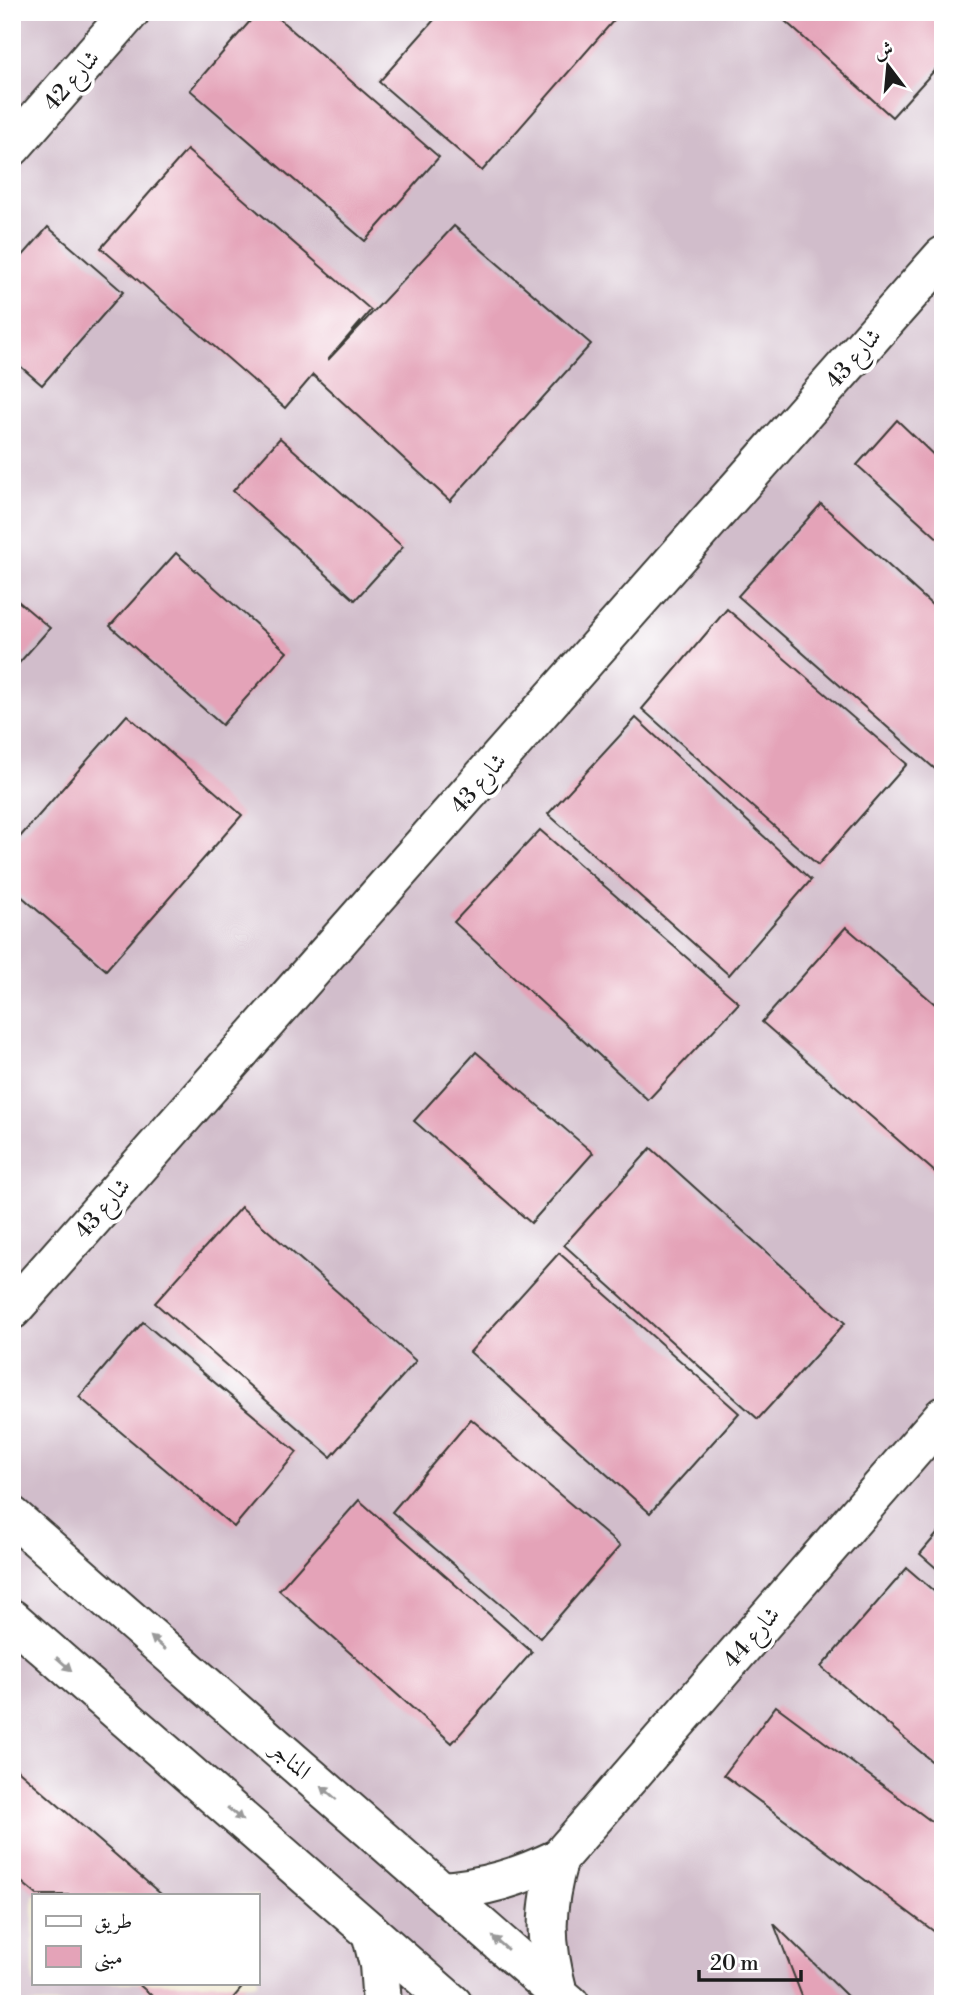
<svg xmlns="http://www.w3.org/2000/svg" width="955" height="2016" font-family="'Libre Bodoni',Amiri,serif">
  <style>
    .industrial { fill: #d1bdcb; fill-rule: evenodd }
    .building { fill: #e4a3b8 }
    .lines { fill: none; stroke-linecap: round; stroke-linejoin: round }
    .minor-casing { stroke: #3b3a36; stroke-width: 42 }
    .minor { stroke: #fff; stroke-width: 38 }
    .oneway { fill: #999 }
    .labels { text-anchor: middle; stroke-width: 7; stroke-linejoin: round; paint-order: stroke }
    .street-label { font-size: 23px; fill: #1c1c1c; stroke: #fff }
  </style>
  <rect width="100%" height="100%" fill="#fff"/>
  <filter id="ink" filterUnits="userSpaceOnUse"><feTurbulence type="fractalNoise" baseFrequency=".0143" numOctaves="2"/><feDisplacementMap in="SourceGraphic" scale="14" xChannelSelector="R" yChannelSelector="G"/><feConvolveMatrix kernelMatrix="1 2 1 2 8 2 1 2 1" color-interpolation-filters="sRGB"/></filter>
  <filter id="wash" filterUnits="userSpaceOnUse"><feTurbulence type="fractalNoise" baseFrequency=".00686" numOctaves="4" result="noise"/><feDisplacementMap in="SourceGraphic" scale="28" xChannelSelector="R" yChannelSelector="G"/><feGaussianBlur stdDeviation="1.57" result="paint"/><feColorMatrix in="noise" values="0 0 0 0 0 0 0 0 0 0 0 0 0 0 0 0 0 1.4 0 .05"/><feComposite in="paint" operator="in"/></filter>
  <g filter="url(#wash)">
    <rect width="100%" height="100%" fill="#ece4c6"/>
    <path class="industrial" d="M12,12H943V2004H12ZM33,1895H257V1983H33Z"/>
    <g id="blocks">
      <g class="building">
        <path d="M258,12H271L439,157L365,241L190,90Z"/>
        <path d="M441,12H621L482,171L379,82Z"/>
        <path d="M775,12H943V61L892,117Z"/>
        <path d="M187,150L371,310L328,360L454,226L591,344L450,501L313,375L285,408L101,248Z"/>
        <path d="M48,227L123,292L42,385L12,359V268Z"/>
        <path d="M897,420L943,464V543L857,465Z"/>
        <path d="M280,438L403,547L355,600L233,491Z"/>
        <path d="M821,504L943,615V776L738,596Z"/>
        <path d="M176,553L287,652L222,725L110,626Z"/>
        <path d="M12,596L50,628L12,671Z"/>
        <path d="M727,609L907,764L818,865L642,709Z"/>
        <path d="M127,715L242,815L106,970L12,888V846Z"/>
        <path d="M636,718L811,880L729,975L548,814Z"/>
        <path d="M540,830L739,1003L648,1100L454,922Z"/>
        <path d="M846,927L943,1011V1179L762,1022Z"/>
        <path d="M476,1052L593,1153L531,1223L414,1121Z"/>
        <path d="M651,1148L845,1323L758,1419L564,1245Z"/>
        <path d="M241,1207L416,1361L331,1457L155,1303Z"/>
        <path d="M559,1253L739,1413L650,1513L470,1352Z"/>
        <path d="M143,1322L297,1452L234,1527L79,1397Z"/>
        <path d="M471,1419L620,1546L540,1638L392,1512Z"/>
        <path d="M359,1500L532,1652L452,1743L279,1590Z"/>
        <path d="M943,1527V1574L920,1554Z"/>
        <path d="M907,1568L943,1599V1771L821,1667Z"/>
        <path d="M776,1706L943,1830V1938L724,1775Z"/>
        <path d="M12,1765L162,1895H37L12,1874Z"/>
        <path d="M774,1924L855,2004H805Z"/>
        <path d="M137,1983H246L228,2004H162Z"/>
      </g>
    </g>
  </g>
  <g filter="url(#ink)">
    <use href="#blocks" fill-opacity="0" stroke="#3b3a36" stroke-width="2"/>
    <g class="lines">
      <g class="minor-casing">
        <g id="minor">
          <path d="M12,147L130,12"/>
          <path d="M12,1310L943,256"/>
          <path d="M12,1516L570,2004"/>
          <path d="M12,1619L453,2004"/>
          <path d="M441,1891C484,1888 520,1877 559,1858L943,1416"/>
          <path d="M371,1932L379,1965L382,2004"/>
          <path d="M558,1993C544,1942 544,1910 559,1858"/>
        </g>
      </g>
      <use href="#minor" class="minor"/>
    </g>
    <defs><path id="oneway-solid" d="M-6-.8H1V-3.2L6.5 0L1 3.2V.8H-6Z" transform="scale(1.75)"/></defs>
    <g class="oneway">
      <use href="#oneway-solid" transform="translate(158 1643) rotate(-139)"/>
      <use href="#oneway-solid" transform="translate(64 1664) rotate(41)"/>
      <use href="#oneway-solid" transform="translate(329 1793) rotate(-139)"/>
      <use href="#oneway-solid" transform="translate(235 1814) rotate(41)"/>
      <use href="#oneway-solid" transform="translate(500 1943) rotate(-139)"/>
    </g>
  </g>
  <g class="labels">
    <g class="street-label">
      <text transform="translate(71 80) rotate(-49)" y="8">شارع 42</text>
      <text transform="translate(853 358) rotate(-49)" y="8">شارع 43</text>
      <text transform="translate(478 783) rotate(-49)" y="8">شارع 43</text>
      <text transform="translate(102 1208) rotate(-49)" y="8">شارع 43</text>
      <text transform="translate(751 1637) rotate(-49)" y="8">شارع 44</text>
      <text transform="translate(291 1760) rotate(41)" y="8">المناجر</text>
    </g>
  </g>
  <rect width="955" height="2016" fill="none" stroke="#fff" stroke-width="42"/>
  <rect x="32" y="1894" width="228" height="91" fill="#ffffff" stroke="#a4a4a4" stroke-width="2"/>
  <rect x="46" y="1916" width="35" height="10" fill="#ffffff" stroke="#a4a4a4" stroke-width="2"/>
  <text x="94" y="1928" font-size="21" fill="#1c1c1c">طريق</text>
  <rect x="46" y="1946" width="35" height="21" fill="#e4a3b8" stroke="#a4a4a4" stroke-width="2"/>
  <text x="94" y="1964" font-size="21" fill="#1c1c1c">مبنى</text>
  <g transform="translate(888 66) rotate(344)" stroke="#ffffff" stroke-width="5" paint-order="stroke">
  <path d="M0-5L12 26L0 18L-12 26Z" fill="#1c1c1c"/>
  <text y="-10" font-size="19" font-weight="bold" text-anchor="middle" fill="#1c1c1c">ش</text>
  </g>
  <path d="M699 1970v10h102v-10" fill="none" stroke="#1c1c1c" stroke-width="3.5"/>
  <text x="710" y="1970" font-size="21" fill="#1c1c1c" stroke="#ffffff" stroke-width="5" paint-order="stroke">20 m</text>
</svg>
